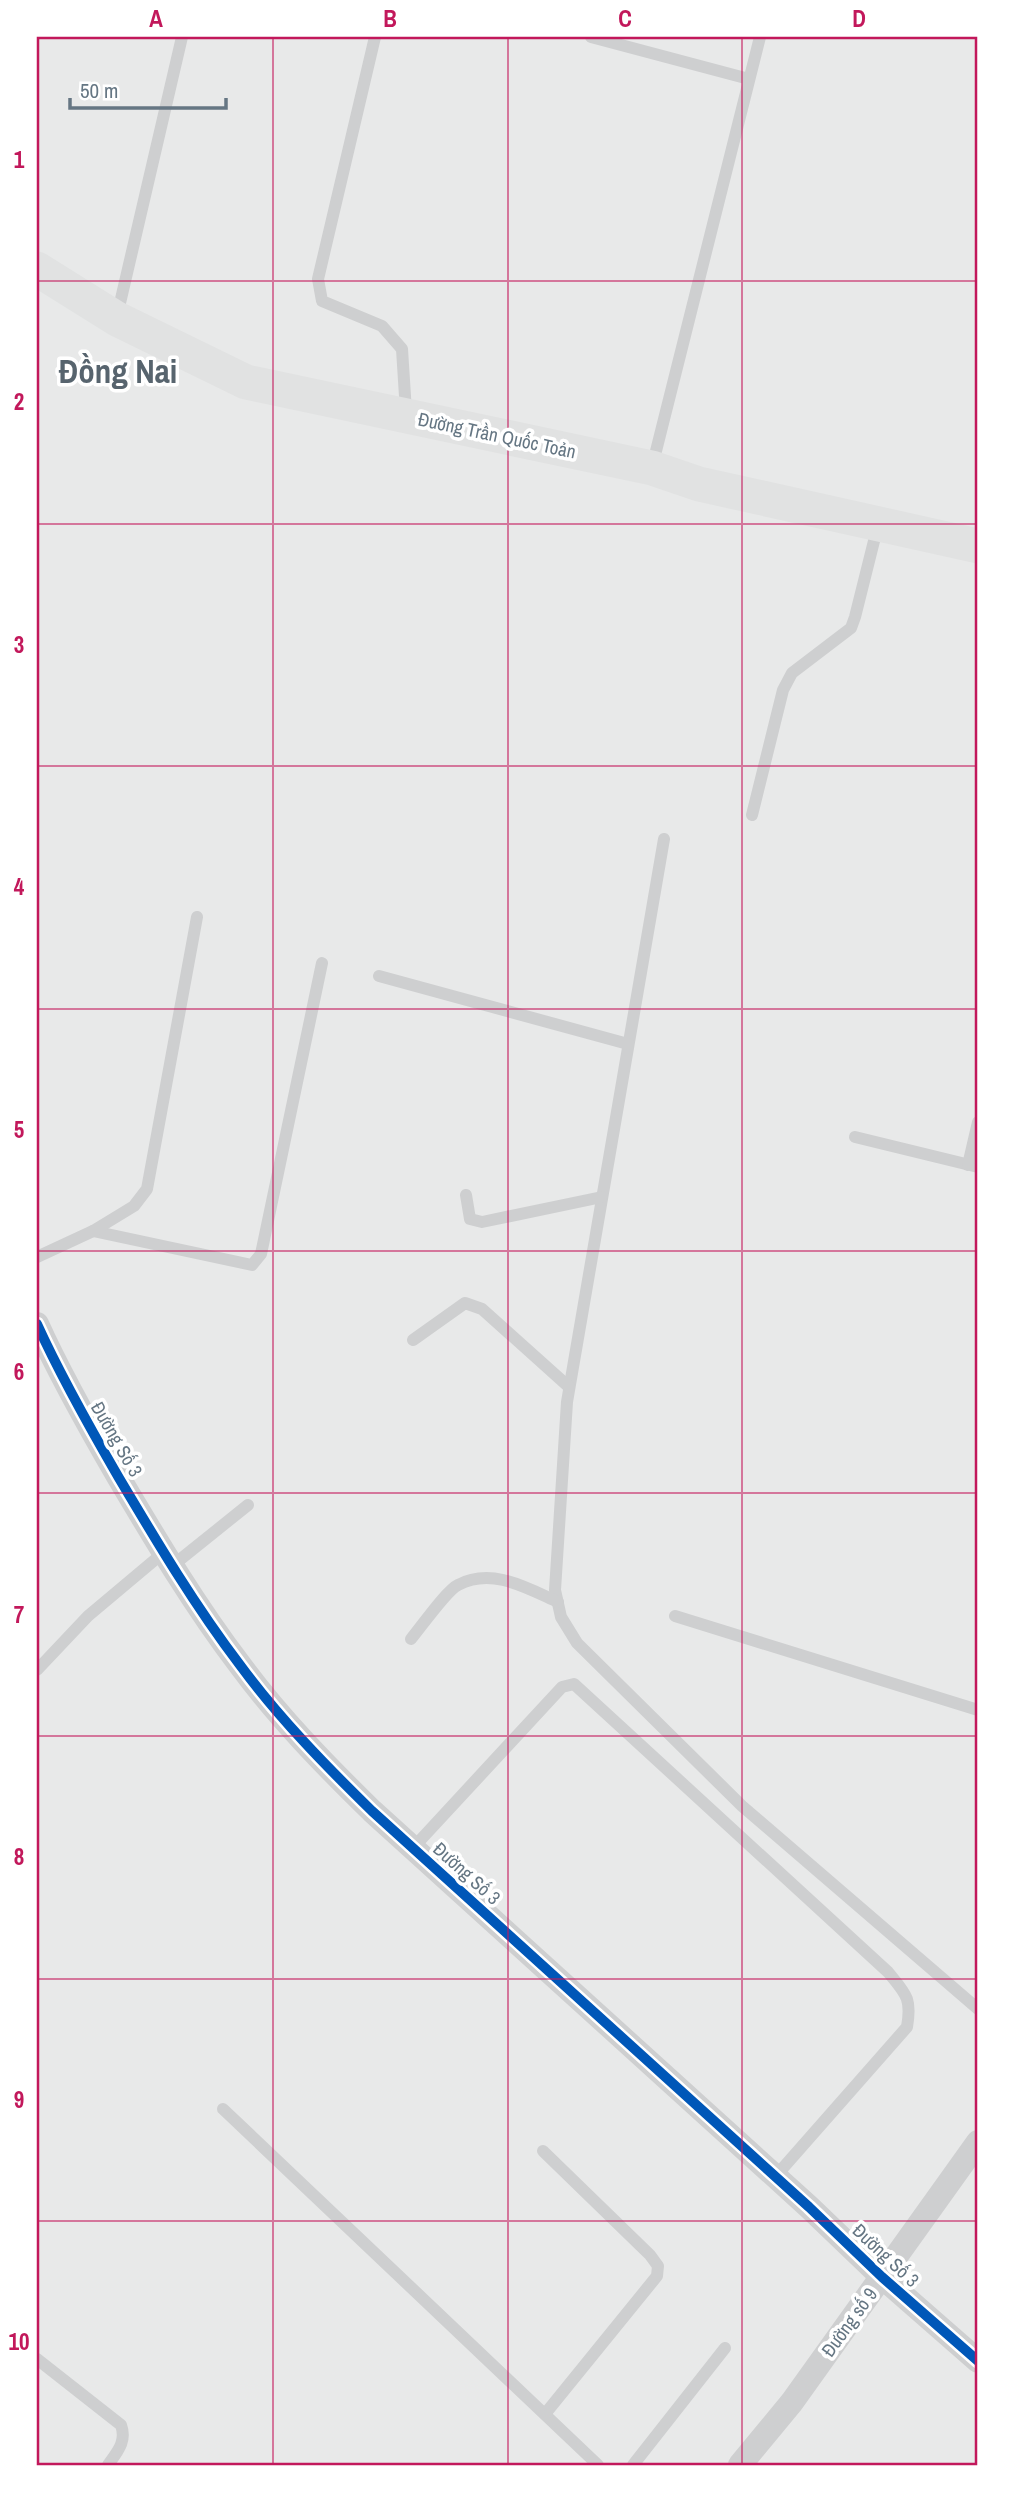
<svg xmlns="http://www.w3.org/2000/svg" width="1015" height="2502" font-family="'Archivo Narrow',sans-serif">
  <style>
    .built { fill: #e8e9e9 }
    .lines { fill: none; stroke-linecap: round; stroke-linejoin: round }
    .lane { stroke: #cecfd0; stroke-width: 12 }
    .street { stroke: #cecfd0; stroke-width: 24 }
    .secondary { stroke: #e1e2e2; stroke-width: 35 }
    .cycleway-casing { stroke: #fff; stroke-width: 15 }
    .cycleway { stroke: #0057b8; stroke-width: 10 }
    .grid { fill: none; stroke: #c2185b; stroke-width: 2; stroke-opacity: 0.55 }
    .labels { text-anchor: middle; stroke-width: 7; stroke-linejoin: round; paint-order: stroke }
    .street-label { font-size: 19px; fill: #657683; stroke: #fff }
    .town-label { font-size: 33px; font-weight: bold; fill: #57646e; stroke: #fff }
    .neatline { fill: none; stroke: #c2185b; stroke-width: 2.5 }
    .grid-label { font-size: 23px; text-anchor: middle; font-weight: bold; fill: #c2185b }
  </style>
  <rect width="100%" height="100%" fill="#f9f9f9"/>
  <rect class="built" x="37" y="37" width="941" height="2428"/>
  <g class="lines">
    <g class="lane">
      <path d="M375,37L318,279L322,301L382,326L402,349L406,412"/>
      <path d="M591,37L749,79"/>
      <path d="M117,316L182,37"/>
      <path d="M652,467L760,37"/>
      <path d="M752,815L783,690L792,673L851,628L855,617L878,525"/>
      <path d="M664,839L567,1402L555,1590L561,1617L577,1643L742,1806L978,2009"/>
      <path d="M379,976L628,1044"/>
      <path d="M855,1137L978,1167"/>
      <path d="M968,1165L978,1122"/>
      <path d="M466,1195L470,1219L482,1222L602,1197"/>
      <path d="M93,1231L252,1265L261,1254L322,963"/>
      <path d="M37,1257L93,1231L134,1206L147,1189L197,917"/>
      <path d="M413,1340L465,1303L482,1309L569,1387"/>
      <path d="M172,1566L248,1505"/>
      <path d="M675,1616L978,1710"/>
      <path d="M411,1639C421,1627 447,1590 458,1585C492,1567 527,1588 558,1602"/>
      <path d="M37,1670L88,1616L163,1553"/>
      <path d="M413,1848L562,1687L574,1684L888,1972C906,1994 912,1998 907,2027L775,2177"/>
      <path d="M223,2109L598,2465"/>
      <path d="M543,2151L650,2255L658,2266L657,2276L545,2414"/>
      <path d="M37,2359L121,2425C127,2442 117,2452 108,2465"/>
      <path d="M633,2465L725,2348"/>
    </g>
    <g class="street">
      <path d="M37,1324C61,1377 90,1428 119,1478C157,1542 195,1606 240,1665C279,1718 325,1765 372,1811L809,2207L882,2277L978,2361"/>
      <path d="M740,2465L792,2402L978,2142"/>
    </g>
    <path class="secondary" d="M37,269L117,319L246,382L652,468L699,484L978,546"/>
    <g class="cycleway-casing">
      <path id="cycleway" d="M37,1324C61,1377 90,1428 119,1478C157,1542 195,1606 240,1665C279,1718 325,1765 372,1811L809,2207L882,2277L978,2361"/>
    </g>
    <use href="#cycleway" class="cycleway"/>
  </g>
  <path class="grid" d="M273,37V2465M508,37V2465M742,37V2465M37,281H978M37,524H978M37,766H978M37,1009H978M37,1251H978M37,1493H978M37,1736H978M37,1979H978M37,2221H978"/>
  <g class="labels">
    <g class="street-label">
      <text transform="translate(497 435) rotate(12)" y="7">Đường Trần Quốc Toản</text>
      <text transform="translate(117 1439) rotate(60)" y="7">Đường Số 3</text>
      <text transform="translate(467 1873) rotate(42)" y="7">Đường Số 3</text>
      <text transform="translate(886 2255) rotate(43)" y="7">Đường Số 3</text>
      <text transform="translate(849 2322) rotate(-54)" y="7">Đường số 9</text>
    </g>
    <g class="town-label">
      <text x="118" y="383">Đồng Nai</text>
    </g>
  </g>
  <rect width="1015" height="2502" fill="none" stroke="#ffffff" stroke-width="77"/>
  <path d="M70 98v10h156v-10" fill="none" stroke="#657683" stroke-width="3.5"/>
  <text x="80" y="98" font-size="21" fill="#657683" stroke="#ffffff" stroke-width="5" paint-order="stroke">50 m</text>
  <rect x="38" y="38" width="938" height="2426" class="neatline"/>
  <g class="grid-label">
    <text x="156" y="27">A</text>
    <text x="390" y="27">B</text>
    <text x="625" y="27">C</text>
    <text x="859" y="27">D</text>
    <text x="19" y="168">1</text>
    <text x="19" y="410">2</text>
    <text x="19" y="653">3</text>
    <text x="19" y="895">4</text>
    <text x="19" y="1138">5</text>
    <text x="19" y="1380">6</text>
    <text x="19" y="1623">7</text>
    <text x="19" y="1865">8</text>
    <text x="19" y="2108">9</text>
    <text x="19" y="2350">10</text>
  </g>
</svg>
